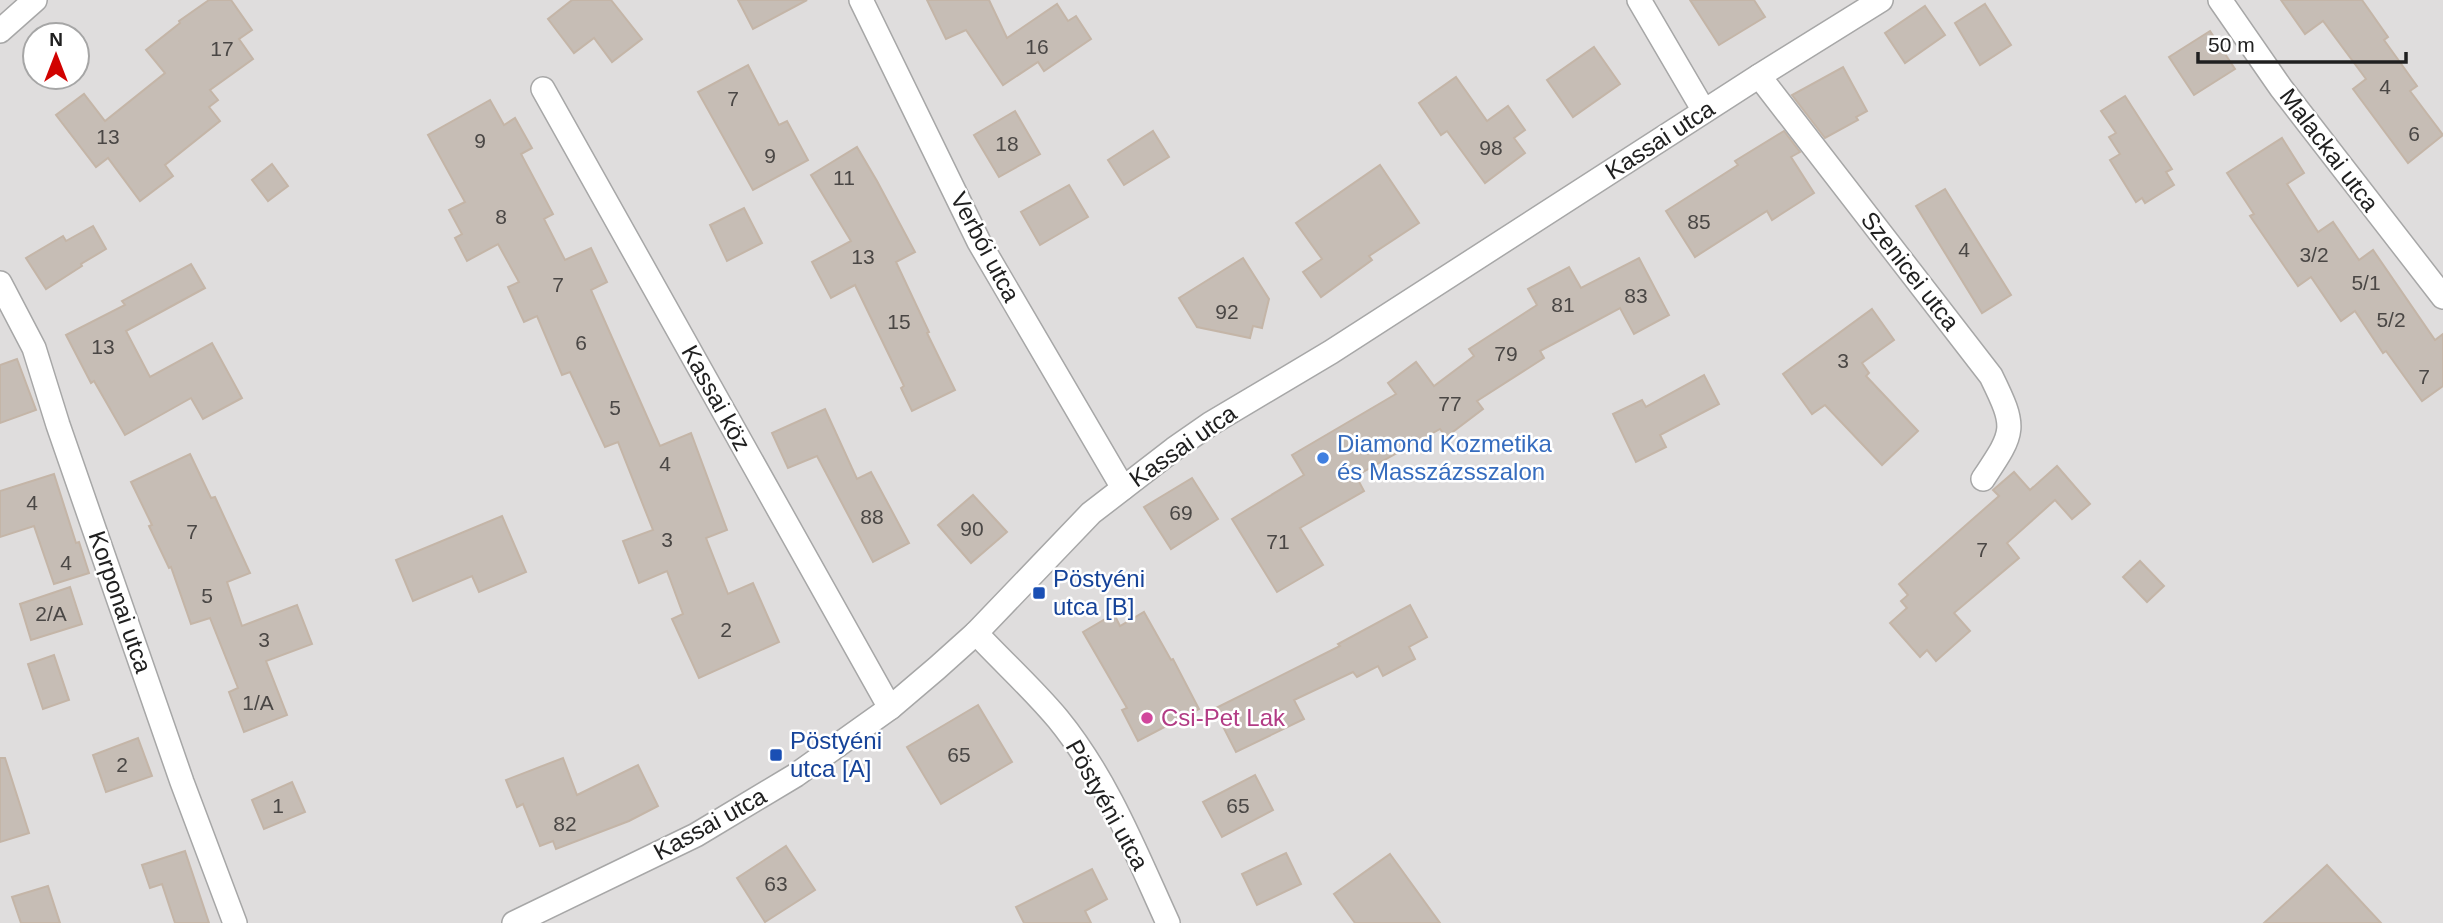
<svg xmlns="http://www.w3.org/2000/svg" width="2443" height="923" font-family="Helvetica,sans-serif">
  <style>
    .residential { fill: #dfdddd; fill-rule: evenodd }
    .building { fill: #c6bdb5; stroke: #c4b5a7; stroke-width: 2 }
    .lines { fill: none; stroke-linecap: round; stroke-linejoin: round }
    .street-casing { stroke: #a7a7a7; stroke-width: 26 }
    .street { stroke: #fff; stroke-width: 23 }
    .shop-dot { fill: #3f7fe0; stroke: #fff; stroke-width: 2.5 }
    .transit-dot { fill: #1a4fb4; stroke: #fff; stroke-width: 2.5 }
    .hotel-dot { fill: #d1479c; stroke: #fff; stroke-width: 2.5 }
    .labels { text-anchor: middle; stroke-width: 5; stroke-linejoin: round; paint-order: stroke }
    .number-label { font-size: 21px; fill: #4a4745 }
    .street-label { font-size: 24px; fill: #202020; stroke: #fff }
    .shop-label { font-size: 24px; fill: #366cbe; stroke: #fff; text-anchor: start }
    .transit-label { font-size: 24px; fill: #164399; stroke: #fff; text-anchor: start }
    .hotel-label { font-size: 24px; fill: #b23c85; stroke: #fff; text-anchor: start }
  </style>
  <rect width="100%" height="100%" fill="#f1eee6"/>
  <path class="residential" d="M0,0H2443V923H0ZM35,35H77V77H35Z"/>
  <g class="building">
    <path d="M209,0H231L252,30L239,39L253,59L210,90L218,100L209,107L220,121L165,165L173,176L140,201L108,158L96,167L56,115L84,94L105,121L165,73L146,50L180,23L179,21Z"/>
    <path d="M572,0H611L642,39L612,62L594,38L574,53L548,19Z"/>
    <path d="M738,0H807L753,29Z"/>
    <path d="M927,0H989L1007,38L1057,4L1068,21L1076,16L1091,39L1044,71L1038,62L1003,85L966,30L946,39Z"/>
    <path d="M1690,0H1754L1765,17L1719,45Z"/>
    <path d="M2281,0H2362L2388,37L2384,40L2417,86L2410,91L2443,135L2408,163L2353,89L2366,79L2323,21L2305,34Z"/>
    <path d="M1985,4L2011,45L1980,65L1955,23Z"/>
    <path d="M1925,6L1945,35L1905,63L1885,33Z"/>
    <path d="M2210,31L2235,69L2194,95L2169,57Z"/>
    <path d="M1594,47L1620,84L1573,117L1547,80Z"/>
    <path d="M748,65L779,125L787,121L808,160L753,190L698,92Z"/>
    <path d="M1843,67L1867,111L1856,117L1858,120L1825,138L1792,95Z"/>
    <path d="M1456,77L1487,121L1508,106L1525,130L1514,138L1525,153L1485,183L1447,131L1441,135L1419,103Z"/>
    <path d="M2125,96L2172,169L2166,172L2174,185L2145,203L2142,198L2136,202L2110,160L2120,154L2109,137L2116,133L2101,111Z"/>
    <path d="M490,100L504,125L515,118L532,148L521,154L553,214L544,219L565,260L591,248L607,282L591,290L660,446L691,433L727,530L706,538L728,594L753,583L779,642L699,678L672,619L683,614L667,571L639,583L623,541L653,530L618,442L605,447L570,372L562,375L537,316L524,322L508,287L519,282L498,244L467,261L455,238L462,234L449,210L465,202L428,135Z"/>
    <path d="M1015,111L1040,154L999,177L974,135Z"/>
    <path d="M1153,131L1169,157L1124,185L1108,160Z"/>
    <path d="M1784,131L1800,152L1791,157L1814,193L1772,220L1767,211L1695,257L1666,211L1738,165L1735,161Z"/>
    <path d="M2282,138L2304,173L2287,184L2318,232L2333,222L2359,260L2373,250L2435,340L2443,334V386L2422,401L2386,351L2383,353L2355,311L2341,321L2311,277L2298,286L2250,216L2254,214L2227,173Z"/>
    <path d="M857,147L877,181L915,252L896,262L929,332L927,333L955,390L912,411L901,388L904,386L855,285L831,298L812,262L851,241L811,175Z"/>
    <path d="M272,164L288,186L268,201L252,180Z"/>
    <path d="M1380,165L1419,223L1369,256L1372,260L1321,297L1303,272L1322,259L1296,223Z"/>
    <path d="M1069,185L1088,217L1040,245L1021,212Z"/>
    <path d="M1945,189L2011,295L1982,313L1916,206Z"/>
    <path d="M744,208L762,243L727,261L710,225Z"/>
    <path d="M93,226L106,249L81,264L82,266L46,289L26,258L63,236L66,241Z"/>
    <path d="M1243,258L1269,299L1262,328L1253,326L1250,338L1197,327L1179,298Z"/>
    <path d="M1639,258L1669,315L1634,334L1620,308L1540,351L1544,358L1477,401L1483,409L1446,437L1440,429L1356,476L1364,491L1300,528L1323,565L1277,592L1232,519L1304,475L1292,455L1396,394L1388,383L1416,362L1434,386L1474,356L1469,349L1537,305L1528,289L1569,267L1581,288Z"/>
    <path d="M191,264L205,288L126,331L150,377L212,343L242,398L203,419L191,398L125,435L94,381L91,383L66,335L125,305L122,301Z"/>
    <path d="M1872,309L1894,340L1862,363L1869,373L1866,376L1918,431L1882,465L1825,405L1812,414L1783,374Z"/>
    <path d="M17,359L36,410L0,423V365Z"/>
    <path d="M1704,375L1719,404L1660,435L1666,447L1636,462L1613,414L1642,400L1646,407Z"/>
    <path d="M825,409L857,479L871,472L909,543L873,562L817,456L788,468L772,433Z"/>
    <path d="M190,454L211,498L215,497L250,573L227,582L242,626L297,605L312,644L266,661L287,715L244,732L229,692L238,688L210,618L191,624L171,567L169,568L149,526L152,525L131,482Z"/>
    <path d="M2057,466L2090,504L2072,519L2055,500L2007,543L2019,558L1954,613L1970,631L1936,661L1927,650L1920,657L1890,623L1907,608L1901,601L1908,595L1899,584L1999,496L1993,490L2014,472L2030,490Z"/>
    <path d="M54,474L76,543L79,542L89,573L54,584L34,526L0,537V491Z"/>
    <path d="M1192,478L1218,519L1171,549L1144,507Z"/>
    <path d="M973,495L1007,532L971,563L938,525Z"/>
    <path d="M502,516L526,572L479,592L472,576L413,601L396,560Z"/>
    <path d="M2140,561L2164,586L2147,602L2123,577Z"/>
    <path d="M70,587L82,624L31,640L20,604Z"/>
    <path d="M1410,605L1427,637L1409,647L1415,659L1383,676L1378,666L1357,677L1353,672L1294,700L1304,719L1236,752L1214,709L1340,646L1338,644Z"/>
    <path d="M1144,612L1171,660L1173,659L1199,709L1138,741L1122,710L1127,708L1083,632L1114,614L1120,626Z"/>
    <path d="M54,655L69,700L43,709L28,664Z"/>
    <path d="M978,705L1012,762L941,804L907,747Z"/>
    <path d="M138,738L152,776L106,792L93,755Z"/>
    <path d="M0,758H5L29,833L0,842Z"/>
    <path d="M563,758L577,795L638,765L658,806L629,821L556,849L553,841L540,846L523,804L517,807L506,780Z"/>
    <path d="M1255,775L1273,810L1222,837L1203,802Z"/>
    <path d="M292,782L305,812L264,829L252,800Z"/>
    <path d="M786,846L815,890L765,922L737,878Z"/>
    <path d="M185,851L209,923H175L162,884L150,888L142,865Z"/>
    <path d="M1286,853L1301,884L1257,905L1242,874Z"/>
    <path d="M1390,854L1440,923H1355L1334,894Z"/>
    <path d="M2327,865L2381,923H2264Z"/>
    <path d="M1092,869L1107,899L1085,911L1091,923H1024L1016,907Z"/>
    <path d="M48,886L60,923H21L12,897Z"/>
  </g>
  <g class="lines">
    <g class="street-casing">
      <g id="street">
        <path d="M861,0L979,242L1123,488"/>
        <path d="M1639,0L1704,111"/>
        <path d="M2220,0L2281,88L2443,297"/>
        <path d="M0,31L35,0"/>
        <path d="M1759,76L1991,376C2017,429 2015,431 1983,479"/>
        <path d="M543,89L890,708"/>
        <path d="M0,283L34,348L58,425L182,782L235,923"/>
        <path d="M976,633C1003,662 1033,689 1058,719C1107,779 1136,853 1168,923"/>
        <path d="M514,923L696,835L796,775L890,708L937,668L976,633L1091,513L1174,449L1210,424L1331,352L1759,76L1881,0"/>
      </g>
    </g>
    <use href="#street" class="street"/>
  </g>
  <circle class="shop-dot" cx="1323" cy="458" r="7"/>
  <g class="transit-dot">
    <rect x="1032" y="586" width="14" height="14" rx="3.5"/>
    <rect x="769" y="748" width="14" height="14" rx="3.5"/>
  </g>
  <circle class="hotel-dot" cx="1147" cy="718" r="7"/>
  <g class="labels">
    <g class="number-label">
      <text x="1037" y="54">16</text>
      <text x="222" y="56">17</text>
      <text x="2385" y="94">4</text>
      <text x="733" y="106">7</text>
      <text x="2414" y="141">6</text>
      <text x="108" y="144">13</text>
      <text x="480" y="148">9</text>
      <text x="1007" y="151">18</text>
      <text x="1491" y="155">98</text>
      <text x="770" y="163">9</text>
      <text x="844" y="185">11</text>
      <text x="501" y="224">8</text>
      <text x="1699" y="229">85</text>
      <text x="1964" y="257">4</text>
      <text x="2314" y="262">3/2</text>
      <text x="863" y="264">13</text>
      <text x="2366" y="290">5/1</text>
      <text x="558" y="292">7</text>
      <text x="1636" y="303">83</text>
      <text x="1563" y="312">81</text>
      <text x="1227" y="319">92</text>
      <text x="2391" y="327">5/2</text>
      <text x="899" y="329">15</text>
      <text x="581" y="350">6</text>
      <text x="103" y="354">13</text>
      <text x="1506" y="361">79</text>
      <text x="1843" y="368">3</text>
      <text x="2424" y="384">7</text>
      <text x="1450" y="411">77</text>
      <text x="615" y="415">5</text>
      <text x="665" y="471">4</text>
      <text x="32" y="510">4</text>
      <text x="1181" y="520">69</text>
      <text x="872" y="524">88</text>
      <text x="972" y="536">90</text>
      <text x="192" y="539">7</text>
      <text x="667" y="547">3</text>
      <text x="1278" y="549">71</text>
      <text x="1982" y="557">7</text>
      <text x="66" y="570">4</text>
      <text x="207" y="603">5</text>
      <text x="51" y="621">2/A</text>
      <text x="726" y="637">2</text>
      <text x="264" y="647">3</text>
      <text x="258" y="710">1/A</text>
      <text x="959" y="762">65</text>
      <text x="122" y="772">2</text>
      <text x="278" y="813">1</text>
      <text x="1238" y="813">65</text>
      <text x="565" y="831">82</text>
      <text x="776" y="891">63</text>
    </g>
    <g class="street-label">
      <text transform="translate(1660 140) rotate(-33)" y="8">Kassai utca</text>
      <text transform="translate(2329 150) rotate(53)" y="8">Malackai utca</text>
      <text transform="translate(985 247) rotate(62)" y="8">Verbói utca</text>
      <text transform="translate(1910 271) rotate(52)" y="8">Szenicei utca</text>
      <text transform="translate(716 398) rotate(61)" y="8">Kassai köz</text>
      <text transform="translate(1183 446) rotate(-35)" y="8">Kassai utca</text>
      <text transform="translate(120 602) rotate(71)" y="8">Korponai utca</text>
      <text transform="translate(1107 805) rotate(61)" y="8">Pöstyéni utca</text>
      <text transform="translate(710 824) rotate(-29)" y="8">Kassai utca</text>
    </g>
    <g class="shop-label">
      <text x="1337" y="452">Diamond Kozmetika<tspan x="1337" dy="28">és Masszázsszalon</tspan></text>
    </g>
    <g class="transit-label">
      <text x="1053" y="587">Pöstyéni<tspan x="1053" dy="28">utca [B]</tspan></text>
      <text x="790" y="749">Pöstyéni<tspan x="790" dy="28">utca [A]</tspan></text>
    </g>
    <g class="hotel-label">
      <text x="1161" y="726">Csi-Pet Lak</text>
    </g>
  </g>
  <g transform="translate(56 56)"><circle r="33" fill="#ffffff" stroke="#a6a6a6" stroke-width="2"/>
  <path d="M0-5L12 26L0 18L-12 26Z" fill="#d10200"/>
  <text y="-10" font-size="19" font-weight="bold" text-anchor="middle" fill="#202020">N</text>
  </g>
  <path d="M2198 52v10h208v-10" fill="none" stroke="#202020" stroke-width="3.5"/>
  <text x="2208" y="52" font-size="21" fill="#202020" stroke="#ffffff" stroke-width="5" paint-order="stroke">50 m</text>
</svg>
